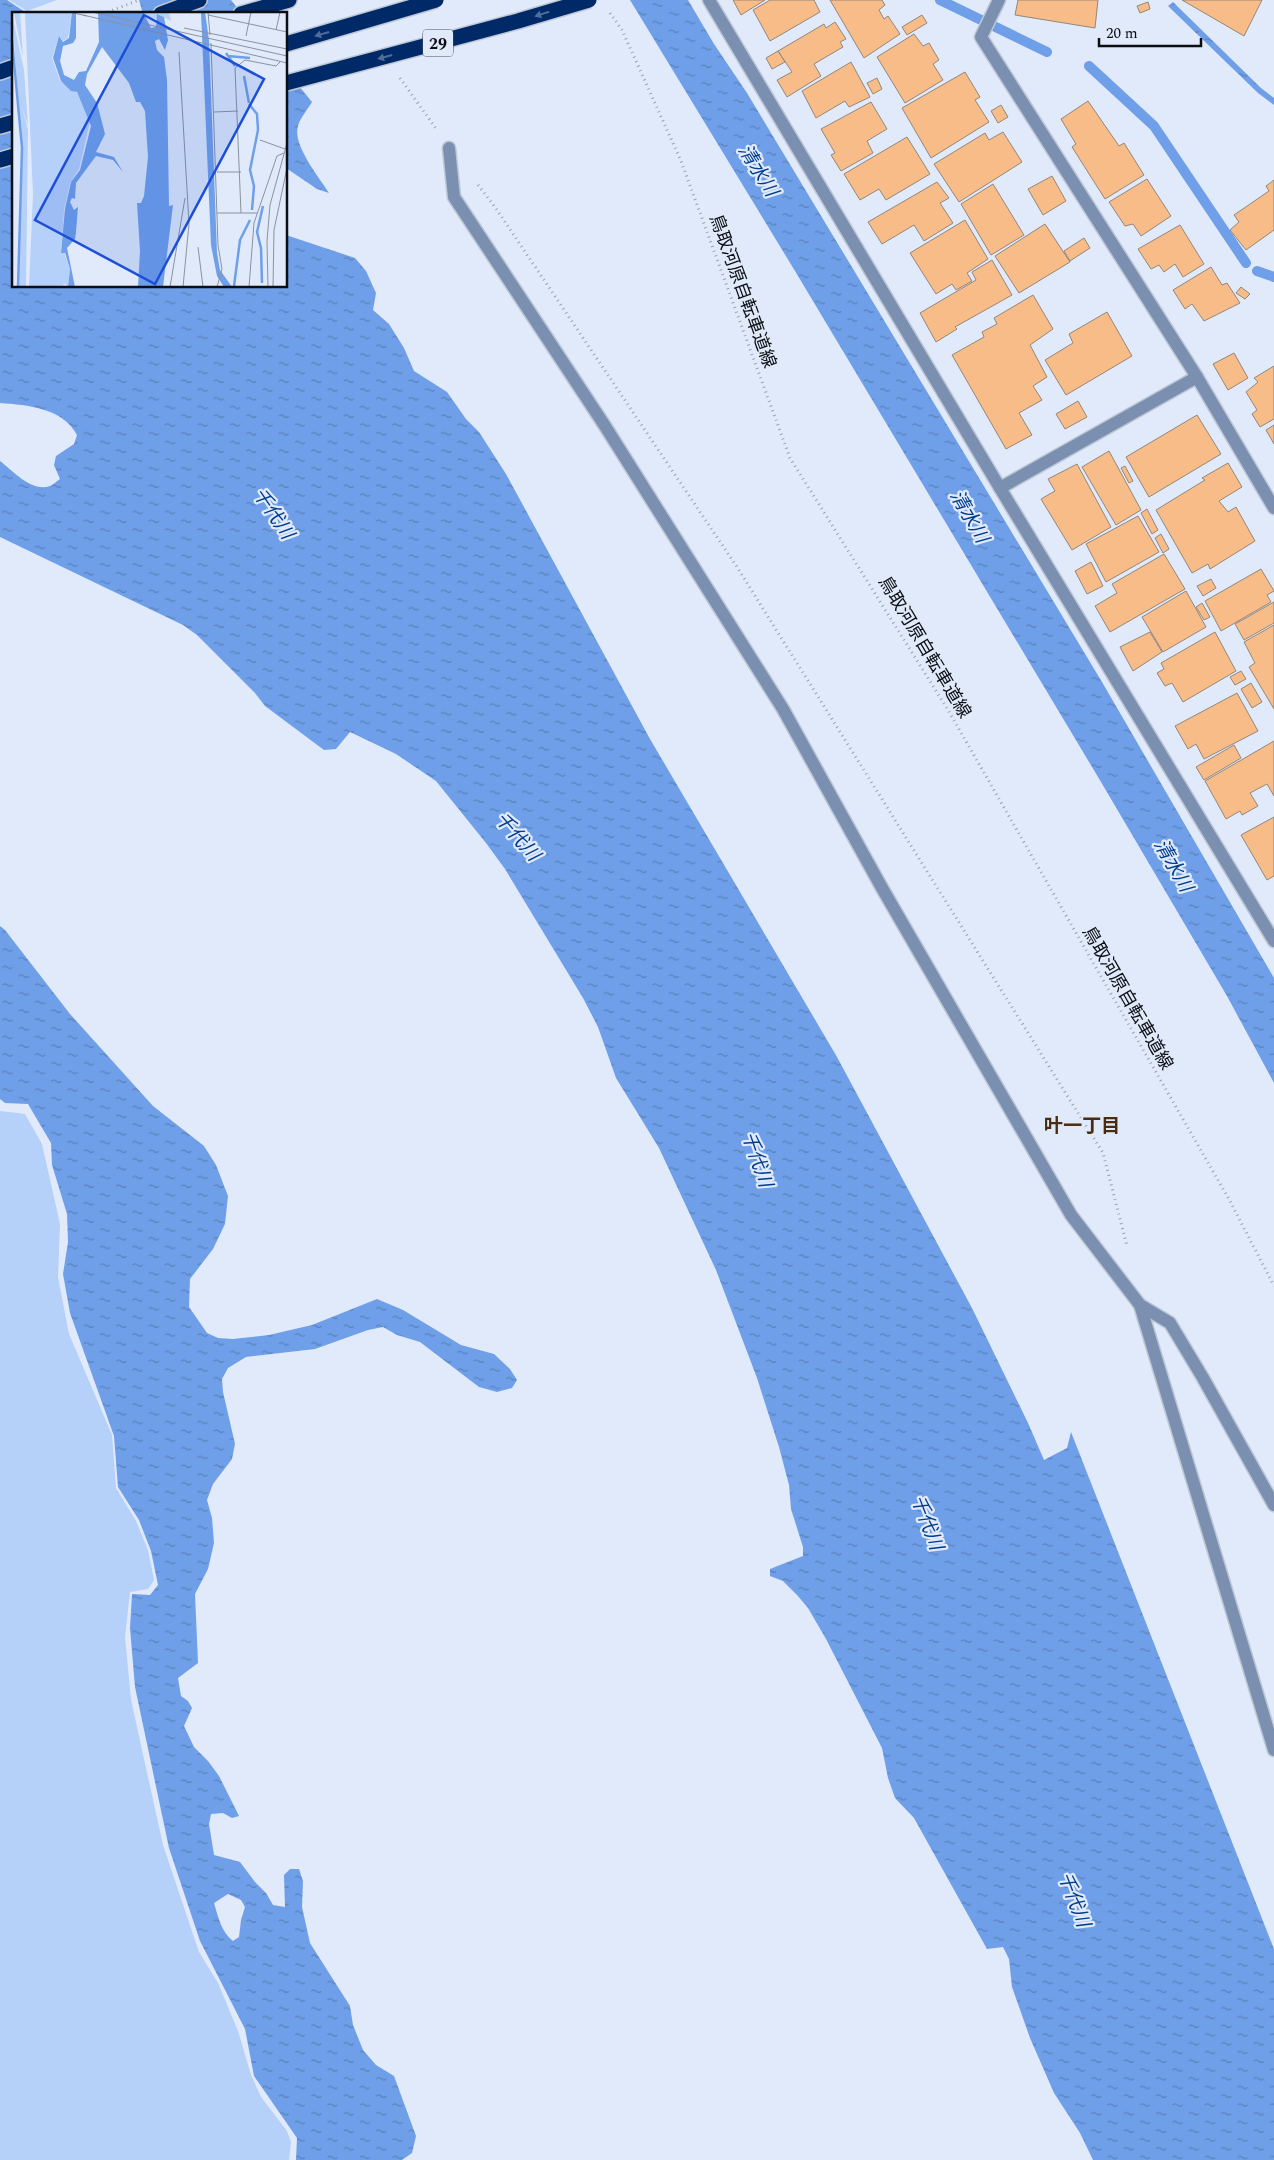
<svg xmlns="http://www.w3.org/2000/svg" width="1274" height="2160" font-family="Spectral,'Noto Sans JP',serif">
  <style>
    .green { fill: #b5d0f9 }
    .water { fill: url(#water-ripples); fill-rule: evenodd }
    .lines { fill: none; stroke-linecap: round; stroke-linejoin: round }
    .stream { stroke: #6f9fe8; stroke-width: 10 }
    .building { fill: #f7bc88; stroke: #94867a }
    .street-casing { stroke: #bec7d5; stroke-width: 15 }
    .highway-casing { stroke: #bec7d5; stroke-width: 18 }
    .path { stroke: #9aa2ae; stroke-width: 3; stroke-dasharray: 1 4; stroke-linecap: butt }
    .street { stroke: #7b90b0; stroke-width: 12 }
    .highway { stroke: #002968; stroke-width: 15 }
    .highway-bridge-casing { stroke: #bec7d5; stroke-width: 18; stroke-linecap: butt }
    .highway-bridge { stroke: #002968; stroke-width: 15 }
    .oneway { fill: #4e6d9b }
    .labels { text-anchor: middle; stroke-width: 4.5; stroke-linejoin: round; paint-order: stroke }
    .shield { fill: #e0eafa; stroke: #4b5058; stroke-width: 1 }
    .shield-label { font-size: 16px; font-weight: bold; fill: #0b0e13 }
    .street-label { font-size: 18px; fill: #0b0e13; stroke: #e0eafa }
    .water-label { font-size: 19px; font-style: italic; fill: #003c90; stroke: #e0eafa }
    .neighbourhood-label { font-size: 19px; font-weight: bold; fill: #4a2d10; stroke: #e0eafa }
    .inset-river { fill: none; stroke: #6f9fe8; stroke-width: 2.5 }
    .inset-road { fill: none; stroke: #8b929e; stroke-width: 1 }
    .view { fill: #1d4ed8; fill-opacity: 0.15; stroke: #1d4ed8; stroke-width: 2.5 }
    .inset-edge { fill: none; stroke: #0b0e13; stroke-width: 2.5 }
  </style>
  <defs>
    <pattern id="water-ripples" width="26" height="14" patternUnits="userSpaceOnUse" patternTransform="scale(1.25)"><rect width="26" height="14" fill="#6f9fe8"/><path d="M2 4q2-2 4 0t4 0M15 11q2-2 4 0t4 0" fill="none" stroke="#5980bb"/></pattern>
  </defs>
  <rect width="100%" height="100%" fill="#e0eafa"/>
  <g class="green">
    <path d="M9,0H57L27,11Z"/>
    <path d="M0,1111L25,1114L42,1144L60,1224L58,1277L69,1334L112,1435L116,1488L136,1521L148,1550L154,1580L148,1589L130,1592L125,1637L131,1700L163,1845L199,1952L218,1983L238,2031L251,2075L261,2097L287,2131L291,2142L289,2160H0Z"/>
  </g>
  <g class="water">
    <path d="M0,0H7L28,14H14V286H286V235L355,258L366,271L376,293L373,310L389,324L404,348L414,371L447,392L466,419L479,432L506,474L650,739L837,1057L973,1310L1028,1423L1044,1460L1067,1448L1071,1432L1274,1949V2160H1093L1080,2133L1054,2093L1030,2038L1012,1987L1009,1959L1003,1947L987,1949L914,1818L895,1798L888,1778L882,1748L826,1639L808,1608L797,1595L783,1581L770,1576V1569L803,1556V1547L791,1509L789,1485L779,1447L757,1378L716,1270L659,1148L616,1078L598,1027L583,998L505,869L486,843L436,781L396,754L350,732L336,749L324,750L265,706L255,693L197,635L183,625L0,537V461C12,470 32,493 50,486C53,485 57,481 60,479L54,465L56,456L74,444L77,435C63,408 28,405 0,403Z"/>
    <path d="M139,0H231L242,14H143Z"/>
    <path d="M630,0H688L714,44L747,93L1102,682L1274,978V1083L1227,996L1101,782L795,271Z"/>
    <path d="M1173,2L1261,88L1274,98V105L1258,93L1168,6Z"/>
    <path d="M286,70L312,102C308,109 300,118 298,126C292,145 320,178 329,193L317,189L286,168Z"/>
    <path d="M0,926L5,930L70,1014L153,1106L204,1146L216,1165L228,1196L225,1224L213,1249L190,1279L189,1307L207,1333L218,1338L233,1339L269,1335L312,1325L377,1299L403,1310L461,1345L494,1354L510,1369L517,1380L512,1388L497,1392L479,1387L420,1342L397,1335L383,1327L368,1330L315,1349L246,1357L228,1368L222,1379L223,1392L235,1444L232,1459L213,1484L207,1500L212,1518L214,1543L208,1569L195,1594L198,1663L178,1678L181,1696L188,1701L192,1708L184,1726L194,1747L208,1761L219,1776L239,1816L232,1818L223,1813L211,1814L209,1824L214,1855L240,1862L255,1882L266,1893L273,1905L285,1907L284,1875L290,1869H299L303,1881L302,1907L310,1943L350,2006L353,2025L363,2050L376,2065L394,2076L416,2136L412,2153L402,2160H296L297,2138L254,2076L245,2029L200,1941L169,1848L135,1687L130,1628L132,1594L150,1595L158,1585L151,1551L139,1520L118,1487L114,1436L70,1313L63,1274L68,1242L67,1214L52,1165L51,1143L28,1104L5,1103L0,1099ZM228,1894L241,1900L245,1907L241,1920L239,1937L233,1941C221,1932 218,1916 214,1903Z"/>
  </g>
  <g class="lines">
    <g class="stream">
      <path d="M940,0L1047,52"/>
      <path d="M1089,66L1154,126L1246,263"/>
      <path d="M1257,271L1274,277"/>
    </g>
  </g>
  <g class="building">
    <path d="M733,0H765L741,15Z"/>
    <path d="M770,0H814L820,12L770,41L753,10Z"/>
    <path d="M830,0H882L885,5L879,10L884,19L888,16L900,34L864,58Z"/>
    <path d="M1018,0H1098L1095,28L1015,15Z"/>
    <path d="M1182,0H1262L1244,36Z"/>
    <path d="M1148,2L1150,9L1140,13L1137,6Z"/>
    <path d="M922,15L927,23L907,35L902,27Z"/>
    <path d="M835,22L846,39L840,42L843,47L814,64L821,76L787,97L777,80L792,72L778,51L824,24L826,28Z"/>
    <path d="M914,34L923,46L929,43L939,60L933,64L943,80L905,103L877,57Z"/>
    <path d="M778,51L785,62L772,69L766,58Z"/>
    <path d="M851,62L870,97L849,107L845,101L816,118L802,91Z"/>
    <path d="M965,72L980,97L975,100L989,122L931,158L902,108Z"/>
    <path d="M877,78L882,89L873,94L867,83Z"/>
    <path d="M1088,101L1119,146L1124,143L1144,175L1105,199L1072,147L1076,144L1061,119Z"/>
    <path d="M871,102L887,129L867,141L873,153L841,171L831,155L835,153L821,129Z"/>
    <path d="M1001,105L1008,117L998,123L991,111Z"/>
    <path d="M1003,132L1022,162L959,202L934,164L985,133L989,140Z"/>
    <path d="M907,137L930,174L886,200L879,189L860,200L844,174Z"/>
    <path d="M1052,176L1066,201L1043,215L1028,189Z"/>
    <path d="M1147,179L1171,216L1141,236L1133,224L1125,226L1109,202Z"/>
    <path d="M1274,180V230L1246,250L1230,230L1239,222L1234,215L1269,191L1266,186Z"/>
    <path d="M937,182L949,198L940,203L953,223L924,241L914,225L882,244L868,222Z"/>
    <path d="M993,184L1024,235L991,255L961,204Z"/>
    <path d="M965,220L988,259L967,273L972,281L956,290L952,284L936,294L910,253Z"/>
    <path d="M1045,224L1070,262L1019,293L995,256Z"/>
    <path d="M1180,225L1204,264L1183,277L1175,264L1164,272L1159,265L1151,269L1138,249Z"/>
    <path d="M1084,238L1090,248L1070,261L1064,251Z"/>
    <path d="M992,260L1012,295L955,327L957,329L936,342L920,313L976,280L972,272Z"/>
    <path d="M1211,267L1222,285L1227,283L1240,303L1204,321L1192,304L1185,309L1173,290Z"/>
    <path d="M1241,287L1250,294L1245,299L1236,293Z"/>
    <path d="M1033,295L1053,329L1030,345L1047,377L1033,386L1042,400L1019,413L1032,435L1006,449L952,355L984,337L982,332L997,324L994,318Z"/>
    <path d="M1107,312L1132,356L1066,395L1045,360L1073,343L1069,334Z"/>
    <path d="M1234,353L1248,378L1228,390L1213,364Z"/>
    <path d="M1274,366V419L1260,427L1252,414L1257,410L1246,392L1258,382L1254,378Z"/>
    <path d="M1078,401L1087,417L1065,429L1056,414Z"/>
    <path d="M1197,415L1221,454L1149,497L1126,457Z"/>
    <path d="M1274,425V444L1266,430Z"/>
    <path d="M1109,451L1141,510L1116,525L1082,467Z"/>
    <path d="M1228,463L1242,487L1219,501L1228,512L1236,507L1255,541L1210,569L1208,564L1192,573L1156,510L1205,480L1202,478Z"/>
    <path d="M1077,464L1111,527L1072,550L1041,499L1055,491L1048,479Z"/>
    <path d="M1125,466L1133,481L1129,483L1121,468Z"/>
    <path d="M1147,509L1158,530L1152,534L1141,513Z"/>
    <path d="M1138,516L1159,552L1106,582L1086,544Z"/>
    <path d="M1161,534L1169,549L1163,553L1155,538Z"/>
    <path d="M1164,554L1185,589L1110,632L1095,606L1117,593L1112,584Z"/>
    <path d="M1091,562L1103,586L1087,594L1075,571Z"/>
    <path d="M1261,569L1274,591L1267,595L1271,602L1221,631L1205,601Z"/>
    <path d="M1211,579L1216,588L1203,596L1197,586Z"/>
    <path d="M1186,591L1206,627L1163,652L1142,617Z"/>
    <path d="M1274,602V623L1244,640L1235,624Z"/>
    <path d="M1202,603L1210,617L1204,620L1196,607Z"/>
    <path d="M1274,625V709L1249,667L1255,663L1244,642Z"/>
    <path d="M1150,632L1162,652L1133,671L1120,647Z"/>
    <path d="M1215,632L1236,671L1183,702L1172,683L1165,686L1157,673L1164,669L1161,663Z"/>
    <path d="M1241,671L1246,679L1235,685L1230,677Z"/>
    <path d="M1251,683L1262,702L1252,708L1241,689Z"/>
    <path d="M1237,693L1258,731L1204,759L1196,744L1188,749L1175,726Z"/>
    <path d="M1274,741V796L1267,784L1250,793L1258,806L1242,815L1240,811L1226,819L1205,781Z"/>
    <path d="M1234,745L1241,758L1204,780L1196,767Z"/>
    <path d="M1274,817V876L1267,880L1241,835Z"/>
  </g>
  <g class="lines">
    <g class="street-casing">
      <g id="street">
        <path d="M709,0L1000,488L1274,941"/>
        <path d="M999,0L981,37L1197,377L1274,508"/>
        <path d="M449,148L454,197L605,426L783,709L882,888L1071,1215L1140,1305L1170,1323L1203,1378L1274,1505"/>
        <path d="M1000,488L1197,377"/>
        <path d="M1140,1305L1274,1750"/>
      </g>
    </g>
    <g class="highway-casing">
      <g id="highway">
        <path d="M161,14L199,0"/>
        <path d="M241,14L289,0"/>
        <path d="M0,72L14,67"/>
        <path d="M0,126L14,122"/>
        <path d="M0,160L14,156"/>
      </g>
    </g>
    <g class="path">
      <path d="M610,13L622,30L681,161L790,458L948,710L1230,1201L1274,1286"/>
      <path d="M103,14L139,0"/>
      <path d="M400,78L437,130"/>
      <path d="M478,185L495,207L737,567L1103,1153L1127,1246"/>
    </g>
    <use href="#street" class="street"/>
    <use href="#highway" class="highway"/>
    <g class="highway-bridge-casing">
      <g id="highway-bridge">
        <path d="M286,44L436,0"/>
        <path d="M286,83L518,21L589,0"/>
      </g>
    </g>
    <use href="#highway-bridge" class="highway-bridge"/>
  </g>
  <defs><path id="oneway-solid" d="M-6-.8H1V-3.2L6.5 0L1 3.2V.8H-6Z" transform="scale(1.25)"/></defs>
  <g class="oneway">
    <use href="#oneway-solid" transform="translate(542 14) rotate(163)"/>
    <use href="#oneway-solid" transform="translate(322 34) rotate(164)"/>
    <use href="#oneway-solid" transform="translate(385 57) rotate(165)"/>
  </g>
  <g class="labels">
    <rect class="shield" x="423" y="29.5" width="30" height="27" rx="4"/>
    <g class="shield-label">
      <text x="438" y="49">29</text>
    </g>
    <g class="street-label">
      <text transform="translate(743 291) rotate(70)" y="6">鳥取河原自転車道線</text>
      <text transform="translate(925 647) rotate(59)" y="6">鳥取河原自転車道線</text>
      <text transform="translate(1128 998) rotate(60)" y="6">鳥取河原自転車道線</text>
    </g>
    <g class="water-label">
      <text transform="translate(759 170) rotate(58)" y="7">清水川</text>
      <text transform="translate(274 513) rotate(56)" y="7">千代川</text>
      <text transform="translate(970 516) rotate(60)" y="7">清水川</text>
      <text transform="translate(518 836) rotate(49)" y="7">千代川</text>
      <text transform="translate(1174 865) rotate(60)" y="7">清水川</text>
      <text transform="translate(758 1159) rotate(71)" y="7">千代川</text>
      <text transform="translate(928 1522) rotate(69)" y="7">千代川</text>
      <text transform="translate(1075 1899) rotate(69)" y="7">千代川</text>
    </g>
    <g class="neighbourhood-label">
      <text x="1082" y="1132">叶一丁目</text>
    </g>
  </g>
  <g transform="translate(12 12)">
    <rect width="275" height="275" fill="#e0eafa"/>
    <path d="M2,0H8L11,45L4,11ZM13,0H60L56,26L51,29L47,24L40,46L48,69L65,81L78,110L67,157L58,171L52,198L49,240L52,241L58,257L56,275L52,271L51,275H17L21,182ZM131,0H157L159,9L146,2L145,7L134,5ZM0,3L12,58L16,114L10,95L16,118L14,275H7L10,137Z" fill="#b5d0f9"/>
    <path d="M60,0H64V26L61,31L51,34L48,49L52,63L62,68L67,60L74,59L87,30L86,0H131L139,16L144,15L145,2L152,5L156,28L153,38L147,27L143,29L145,38L152,45L155,68L157,194L161,193L151,275H126L128,239L125,191H129L132,184L136,145L133,99L128,90H124L117,71L90,35L75,62L73,73L85,91L93,122L84,140L102,145L111,160L101,148L84,144L64,171L63,187L60,186L58,190L62,198L66,195L64,220L63,227L55,236L63,275H56L58,257L53,241H49L53,197L59,170L68,158L79,114L65,80L59,79L49,69L41,46L47,24L51,30L57,26ZM189,0H193L197,28L205,241L208,258L220,275H212L205,264L199,233Z" fill="#6f9fe8"/>
    <path class="inset-river" d="M0,28L10,136L6,275M214,41L223,54M216,44L238,46M232,64L237,91M237,92L245,102L246,118L238,158L242,174L240,198M250,271L249,236L245,220L251,194M222,274L228,228L238,208"/>
    <path class="inset-road" d="M57,0L75,4M80,0L275,44M196,0L198,23M71,3L275,51M196,3L275,20M172,16L275,37M264,18L268,0M234,24L239,0M199,31L206,233L210,257L205,275M167,40L177,212L171,275M202,100L226,99M248,128L273,137M205,160H229M205,201H245M229,201L223,56L233,48L264,54L269,49M186,235L191,275M158,275L173,186M237,275L242,211L265,144L272,141M256,275L255,229L258,193L275,131M261,275L262,218L275,156"/>
    <path class="view" d="M132,3L252,67L143,272L23,208Z"/>
    <rect width="275" height="275" class="inset-edge"/>
  </g>
  <path d="M1099 38v8h102v-8" fill="none" stroke="#0b0e13" stroke-width="2.5"/>
  <text x="1106" y="38" font-size="15" fill="#0b0e13" stroke="#e0eafa" stroke-width="4" paint-order="stroke">20 m</text>
</svg>
